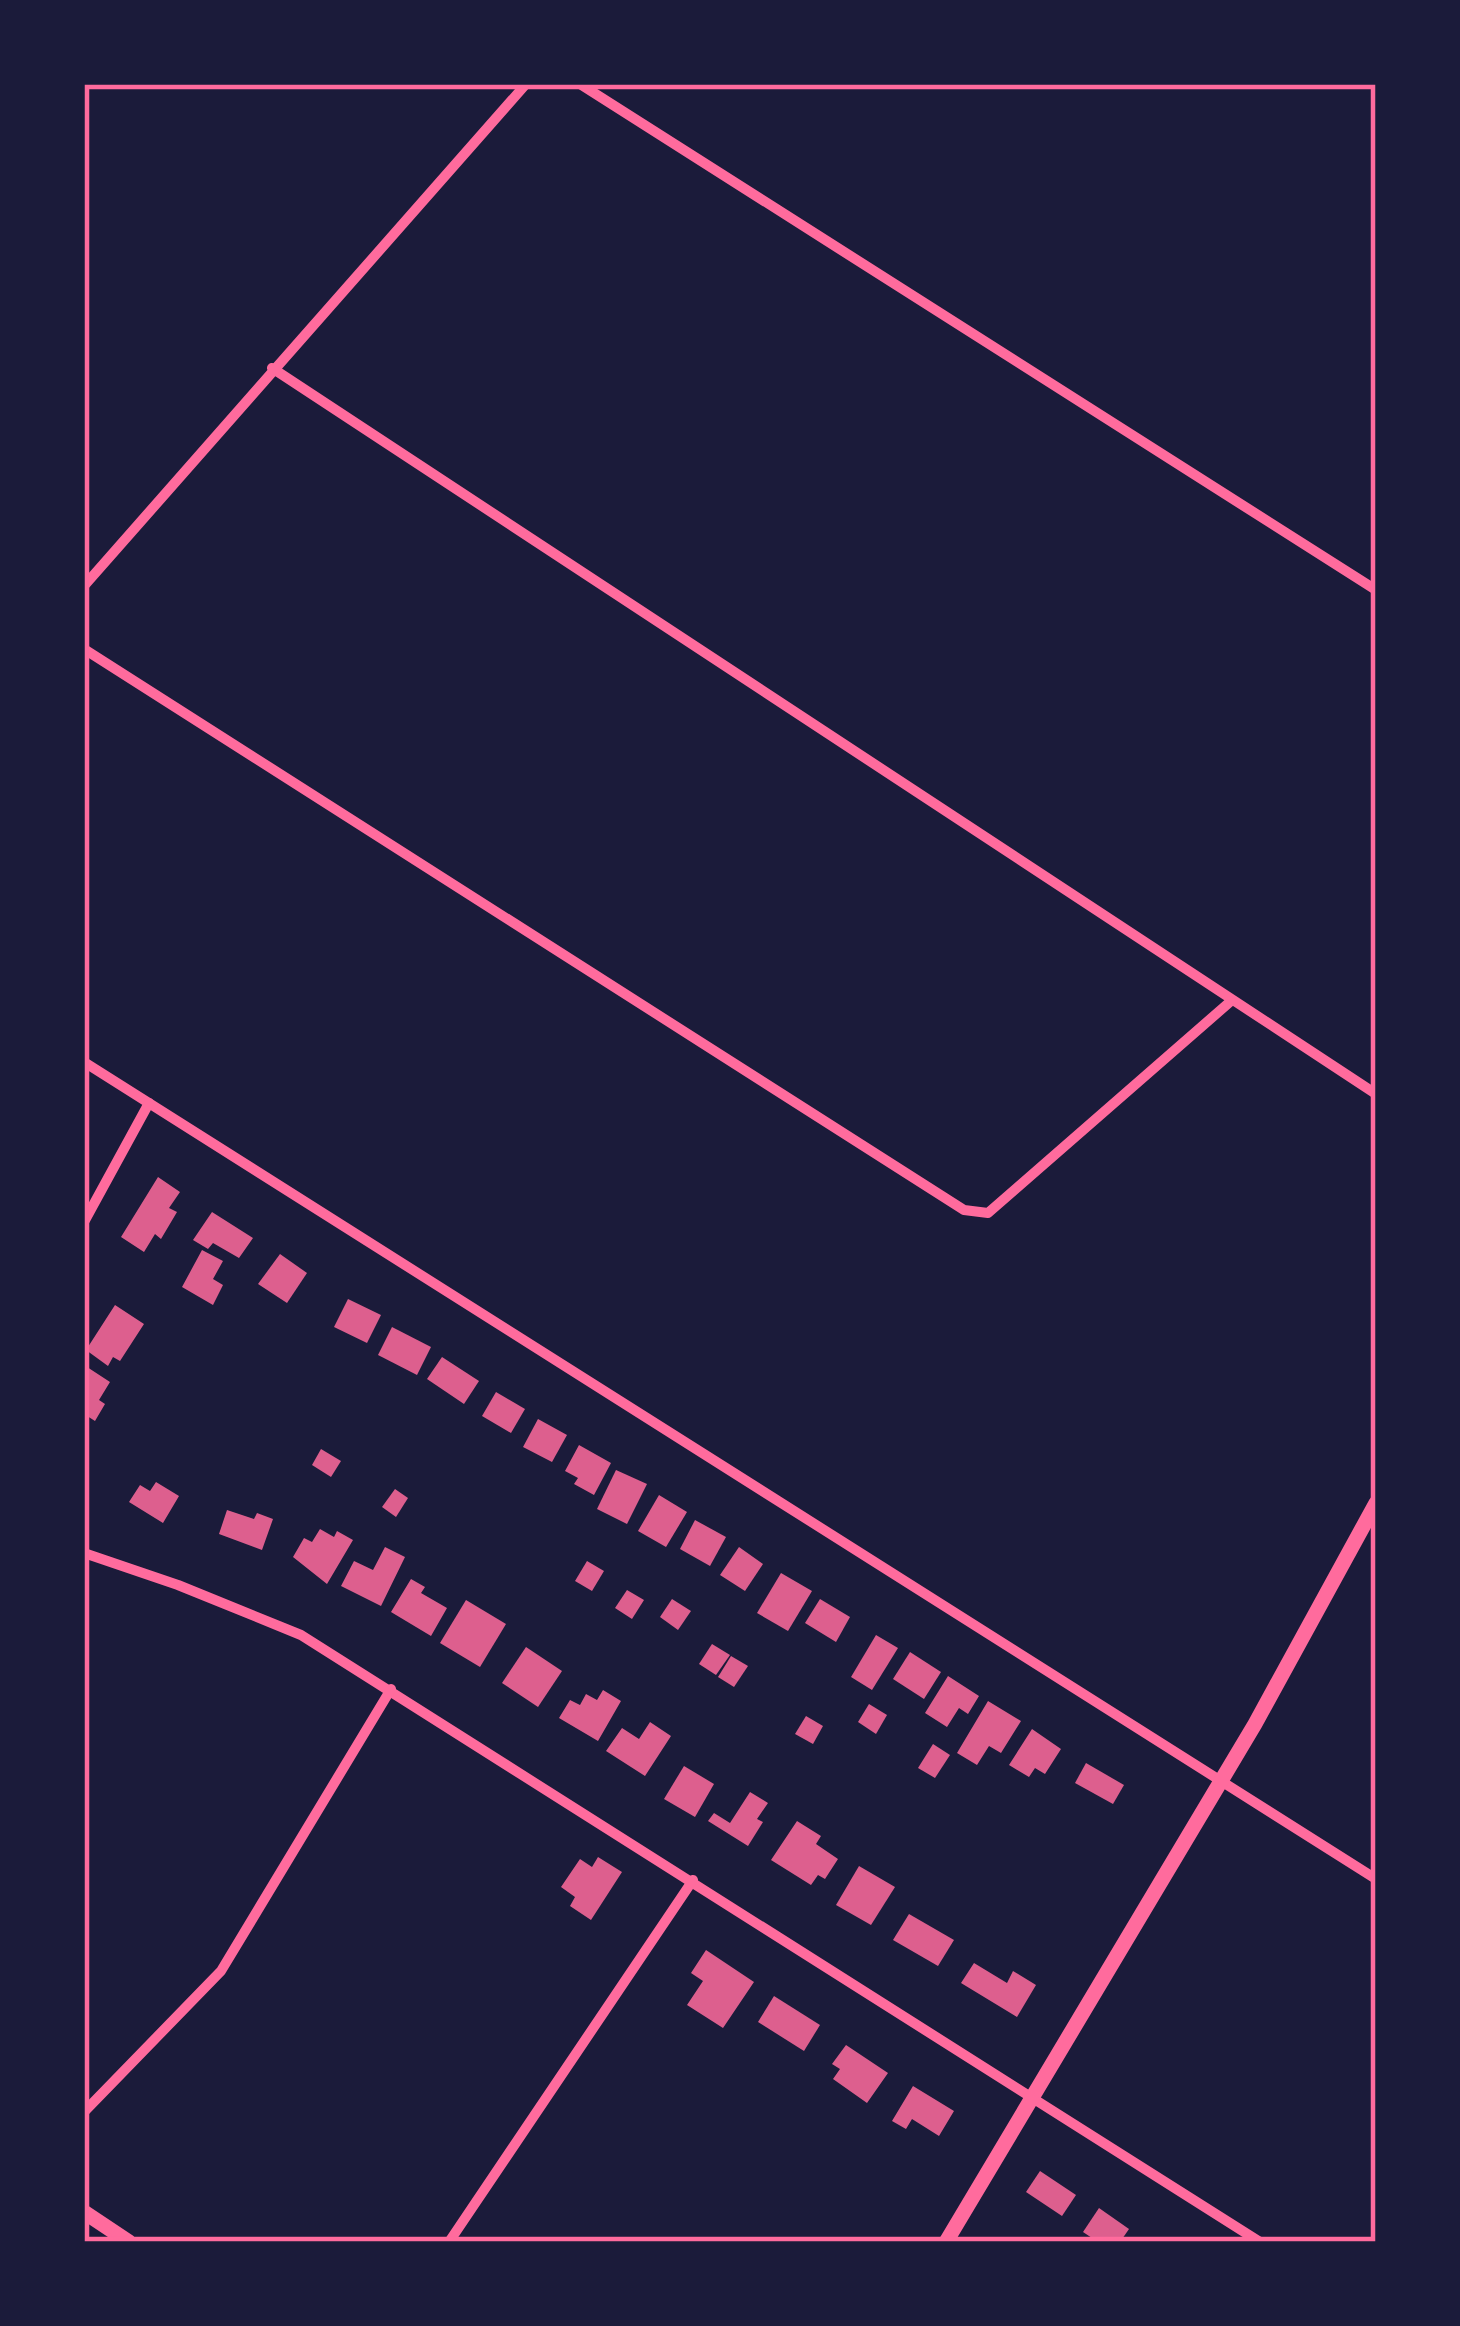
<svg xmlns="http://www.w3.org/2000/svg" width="1460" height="2326" font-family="'Noto Sans',sans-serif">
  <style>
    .building { fill: #dd5f8e }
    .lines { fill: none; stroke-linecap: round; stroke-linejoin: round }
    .minor { stroke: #ff6b9d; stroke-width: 10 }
    .secondary { stroke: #ff6b9d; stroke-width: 15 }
    .neatline { fill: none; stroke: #ff6b9d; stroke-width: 4.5 }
  </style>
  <rect width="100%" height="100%" fill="#1b1b3a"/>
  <g class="building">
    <path d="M158,1177L180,1192L169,1208L177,1212L161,1239L155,1234L144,1252L121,1237Z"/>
    <path d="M212,1212L253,1238L239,1258L213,1243L208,1249L193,1240Z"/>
    <path d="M202,1250L223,1261L213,1279L223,1285L213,1305L182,1287Z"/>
    <path d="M280,1254L307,1273L287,1303L258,1284Z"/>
    <path d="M348,1299L381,1315L367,1343L334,1327Z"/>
    <path d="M115,1305L144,1324L120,1361L113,1357L108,1366L86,1350Z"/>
    <path d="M392,1327L431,1347L417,1375L378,1355Z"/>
    <path d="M442,1357L479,1381L464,1404L427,1379Z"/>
    <path d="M84,1365L110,1382L99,1400L105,1404L95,1421L84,1414Z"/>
    <path d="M496,1392L525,1409L511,1433L482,1416Z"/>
    <path d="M538,1419L567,1435L552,1462L523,1447Z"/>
    <path d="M579,1445L611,1463L594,1495L574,1484L578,1478L565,1471Z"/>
    <path d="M321,1449L341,1461L331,1477L312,1465Z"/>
    <path d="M616,1470L647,1484L627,1524L597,1509Z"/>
    <path d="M156,1482L179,1496L163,1523L129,1502L140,1485L150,1491Z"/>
    <path d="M395,1489L408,1498L396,1517L382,1507Z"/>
    <path d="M659,1495L687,1512L666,1547L638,1531Z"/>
    <path d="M227,1510L254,1519L257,1513L273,1519L262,1550L219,1534Z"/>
    <path d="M695,1520L726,1537L710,1566L680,1549Z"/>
    <path d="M320,1529L334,1537L337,1531L353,1540L327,1584L293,1557L304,1538L312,1542Z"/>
    <path d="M385,1547L405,1557L381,1606L341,1586L354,1561L373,1570Z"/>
    <path d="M739,1547L763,1564L745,1591L720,1575Z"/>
    <path d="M587,1561L604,1571L592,1591L575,1581Z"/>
    <path d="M781,1573L812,1591L788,1631L757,1613Z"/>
    <path d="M411,1579L425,1587L421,1593L447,1608L431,1636L391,1612Z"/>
    <path d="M627,1590L644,1600L632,1619L615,1608Z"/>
    <path d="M672,1599L691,1611L678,1630L660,1617Z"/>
    <path d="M820,1599L850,1617L836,1642L805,1623Z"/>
    <path d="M466,1600L506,1624L480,1667L440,1643Z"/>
    <path d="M876,1635L898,1648L872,1690L851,1677Z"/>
    <path d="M712,1644L730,1655L716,1675L699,1664Z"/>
    <path d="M526,1647L562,1671L538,1707L502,1683Z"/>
    <path d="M910,1652L941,1672L924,1699L893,1679Z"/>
    <path d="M731,1656L748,1666L734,1687L718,1677Z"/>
    <path d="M948,1676L979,1696L968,1714L959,1708L947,1727L925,1713Z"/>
    <path d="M603,1690L621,1701L598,1741L559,1718L570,1700L580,1705L586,1694L597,1700Z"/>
    <path d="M988,1701L1021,1721L1001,1753L989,1746L977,1765L957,1753Z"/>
    <path d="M869,1704L887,1715L876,1734L858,1722Z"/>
    <path d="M806,1716L823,1726L813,1744L795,1734Z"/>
    <path d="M650,1722L671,1736L645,1776L606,1751L622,1728L639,1739Z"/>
    <path d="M1032,1729L1061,1749L1045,1774L1035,1768L1029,1777L1009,1765Z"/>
    <path d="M933,1744L950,1755L935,1778L918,1768Z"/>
    <path d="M1086,1763L1124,1785L1113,1804L1075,1783Z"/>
    <path d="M684,1766L714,1784L695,1817L664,1799Z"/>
    <path d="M750,1792L768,1803L757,1819L763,1822L748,1846L708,1821L714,1813L730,1823Z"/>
    <path d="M797,1821L821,1836L816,1844L838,1859L825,1879L818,1875L811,1885L771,1860Z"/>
    <path d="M598,1857L622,1872L591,1920L570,1906L575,1897L561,1887L580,1859L592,1867Z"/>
    <path d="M859,1866L895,1887L871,1925L836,1905Z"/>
    <path d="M909,1914L954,1940L938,1966L893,1940Z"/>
    <path d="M706,1950L754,1982L723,2028L687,2005L703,1981L691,1973Z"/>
    <path d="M974,1963L1007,1983L1013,1971L1036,1985L1017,2017L961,1983Z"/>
    <path d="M774,1996L820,2025L804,2051L758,2022Z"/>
    <path d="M846,2045L888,2073L867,2103L833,2079L840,2069L832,2064Z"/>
    <path d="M913,2086L954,2111L939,2136L912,2119L906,2129L892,2121Z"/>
    <path d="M1040,2171L1076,2195L1062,2216L1026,2192Z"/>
    <path d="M1099,2208L1129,2229L1120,2242H1098L1083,2232Z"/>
  </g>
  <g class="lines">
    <g class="minor">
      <path d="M580,84L1376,590"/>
      <path d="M272,368L1376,1094"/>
      <path d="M84,586L526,84"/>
      <path d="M84,649L964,1210L988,1213L1231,1001"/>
      <path d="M84,1062L1376,1879"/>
      <path d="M84,1222L149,1103"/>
      <path d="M84,1553L178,1585L301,1635L1260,2242"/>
      <path d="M84,2112L221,1971L391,1689"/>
      <path d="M449,2242L693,1880"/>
    </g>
    <g class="secondary">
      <path d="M84,2212L129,2242"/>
      <path d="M946,2242L1255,1724L1376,1503"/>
    </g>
  </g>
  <rect width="1460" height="2326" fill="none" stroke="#1b1b3a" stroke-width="174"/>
  <rect x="87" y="87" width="1286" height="2152" class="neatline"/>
</svg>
